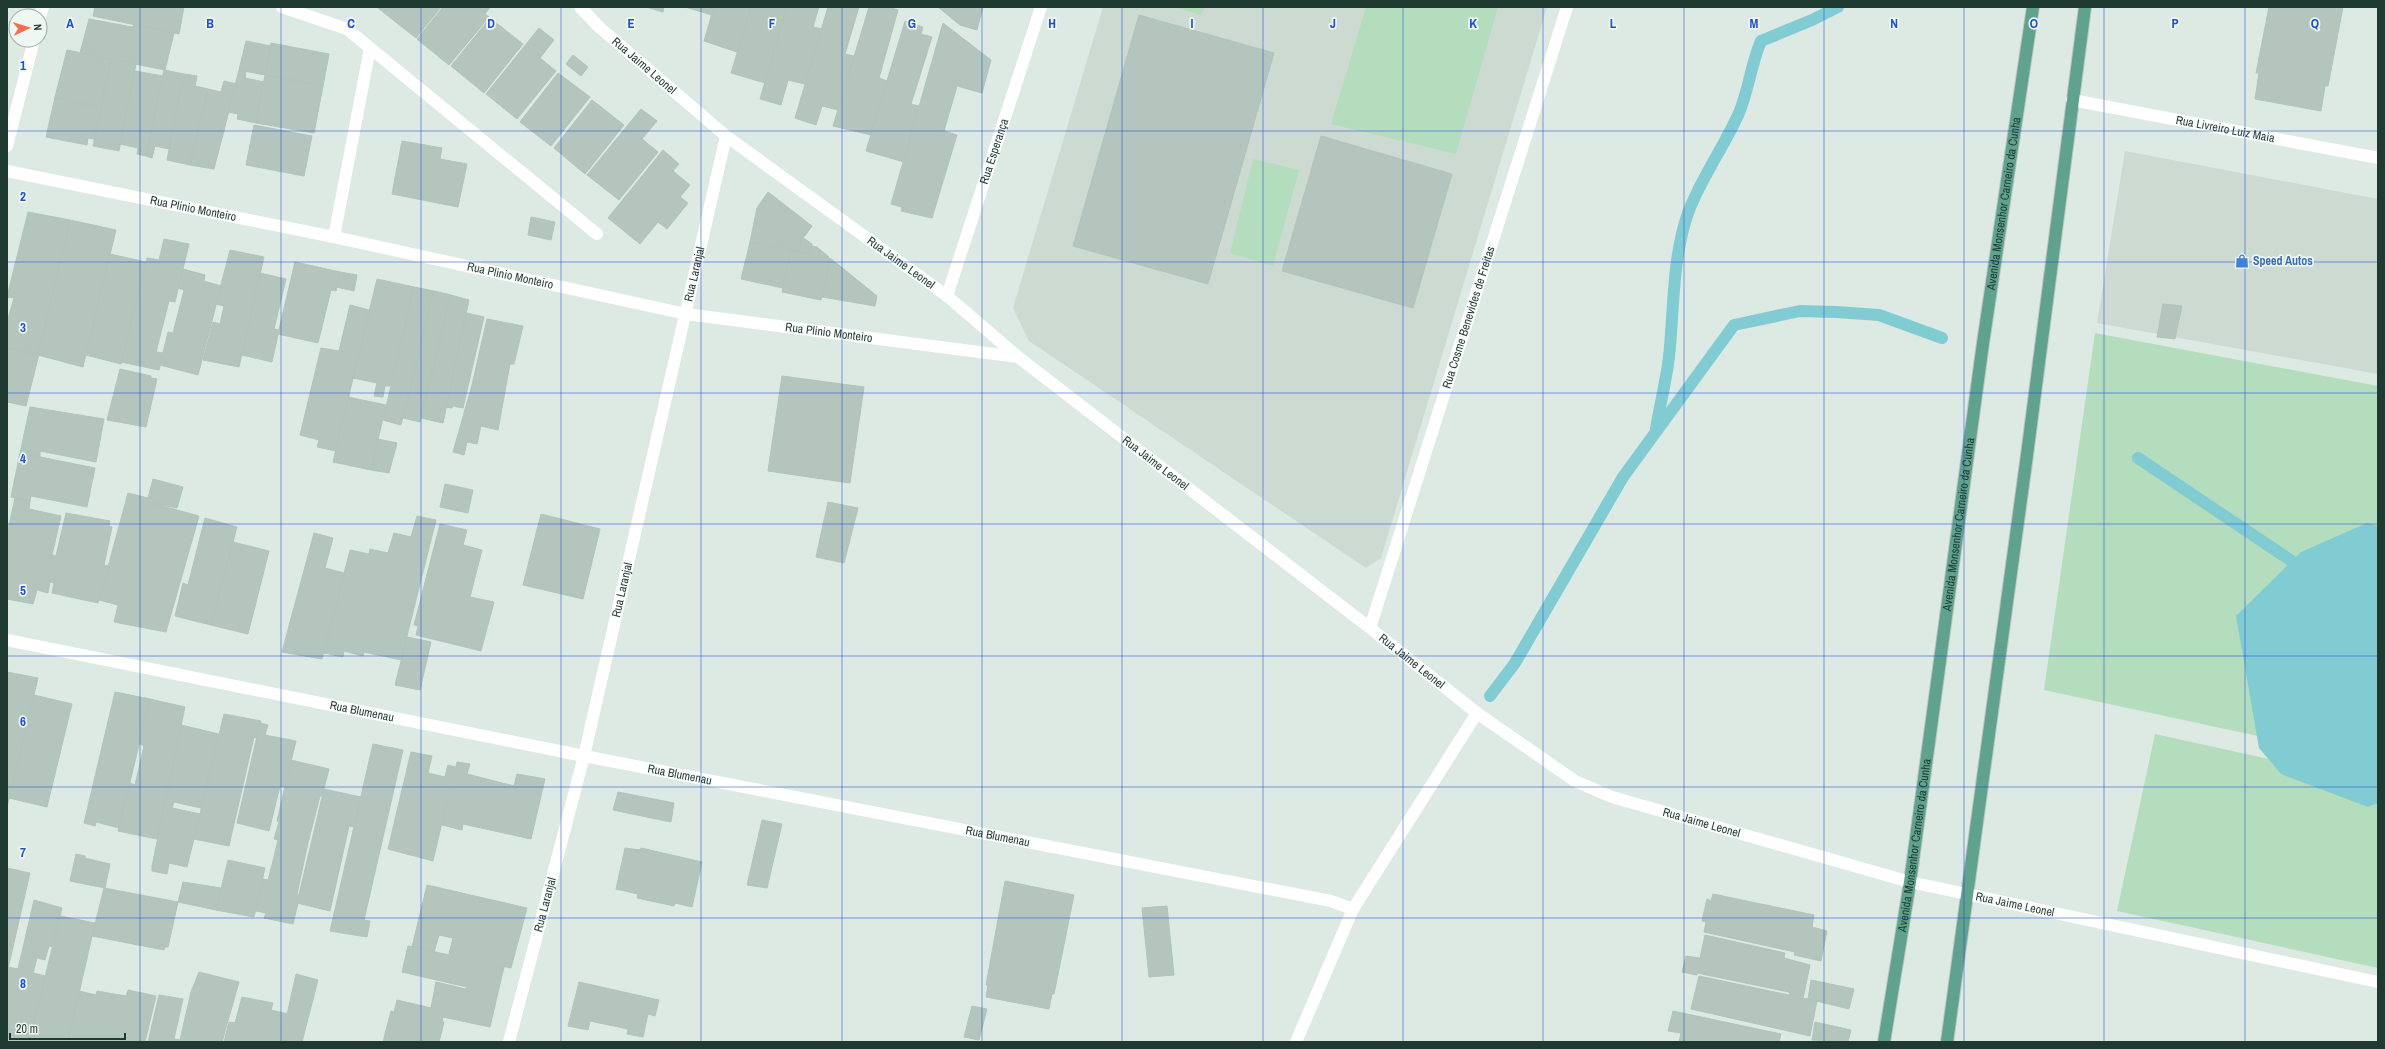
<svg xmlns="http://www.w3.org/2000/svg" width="2385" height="1049" font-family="'Archivo Narrow',sans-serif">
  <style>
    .built { fill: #ccdad2 }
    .green { fill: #b4ddbd }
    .water { fill: #81ccd3 }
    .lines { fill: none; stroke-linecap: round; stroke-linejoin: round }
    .stream { stroke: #81ccd3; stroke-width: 12 }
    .building { fill: #b3c5bc; stroke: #b0c4ba }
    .major-casing { stroke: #bcc4c1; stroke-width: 14 }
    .minor { stroke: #fff; stroke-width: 12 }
    .major { stroke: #5fa28d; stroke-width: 12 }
    .grid { fill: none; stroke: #1d4ed8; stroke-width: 1; stroke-opacity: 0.55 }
    .labels { text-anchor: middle; stroke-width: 3.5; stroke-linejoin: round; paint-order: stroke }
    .street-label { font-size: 12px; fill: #1e3a31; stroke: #eef7f2 }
    .shop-label { font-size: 12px; font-weight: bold; fill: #366cbe; stroke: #eef7f2; text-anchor: start }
    .grid-label { font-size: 13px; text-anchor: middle; font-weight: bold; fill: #1d4ed8; stroke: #eef7f2; stroke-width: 3.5; stroke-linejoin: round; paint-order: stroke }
  </style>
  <rect width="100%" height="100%" fill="#ddeae4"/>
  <g class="built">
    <path d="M1103,7H1547L1381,558L1366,568L1029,341L1013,308Z"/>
    <path d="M2125,151L2378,199V374L2097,323Z"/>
  </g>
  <g class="green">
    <path d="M1174,7H1205L1201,15Z"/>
    <path d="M1366,7H1498L1456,154L1331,124Z"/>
    <path d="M1253,159L1299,170L1273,266L1230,253Z"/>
    <path d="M2095,333L2378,386V762L2044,690Z"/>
    <path d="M2155,734L2378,783V968L2117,911Z"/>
  </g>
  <path class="water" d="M2367,523L2378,526V803L2368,807L2281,774L2259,748L2236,616L2301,552Z"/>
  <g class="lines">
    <g class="stream">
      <path d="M1656,429C1660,405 1666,381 1669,357C1674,310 1672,259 1688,213C1701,178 1724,147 1739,113C1749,89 1751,64 1761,41L1812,20L1838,7"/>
      <path d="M2138,458L2305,570"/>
      <path d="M1490,696L1515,663L1623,477L1734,325L1800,311L1836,312L1879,315L1942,338"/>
    </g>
  </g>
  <g class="building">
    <path d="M95,7H184L179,34L93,16Z"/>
    <path d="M377,7H388L383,12Z"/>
    <path d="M388,7H441L416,38L383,12Z"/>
    <path d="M443,7H490L485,14L489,17L449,65L417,39Z"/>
    <path d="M646,7H664L663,12Z"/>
    <path d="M685,7H714L712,15Z"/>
    <path d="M714,7H751L737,52L704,41Z"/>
    <path d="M751,7H787L765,83L731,73Z"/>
    <path d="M787,7H819L813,27L822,29L805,84L788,80L781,105L760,99Z"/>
    <path d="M828,7H859L845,54L854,56L838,110L822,106L816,125L795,118Z"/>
    <path d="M869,7H888L898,10L879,78L887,81L871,135L833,126Z"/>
    <path d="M938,7H983L977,30L960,25Z"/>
    <path d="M2269,7H2343L2328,86H2325L2321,111L2255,99L2259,73H2256Z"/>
    <path d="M1139,15L1274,53L1208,284L1073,246Z"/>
    <path d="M490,18L523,44L484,93L451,66Z"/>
    <path d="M89,19L132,27L135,24L174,33L165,70L80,53Z"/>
    <path d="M905,21L923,27L921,34L932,37L911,104L919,106L904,162L866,151Z"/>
    <path d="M943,23L991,60L982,93L957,86L944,131L957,135L932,218L901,211L902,207L891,204Z"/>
    <path d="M539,28L554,40L540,58L556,71L517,119L486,94Z"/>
    <path d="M246,41L271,46L265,75L239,70Z"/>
    <path d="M271,43L329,54L323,86L265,75Z"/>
    <path d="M67,50L111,59L101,108L55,97Z"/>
    <path d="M573,55L588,67L581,76L566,64Z"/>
    <path d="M111,59L136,64L119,151L93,146Z"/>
    <path d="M164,70L184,74L169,149L155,146L152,158L146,156Z"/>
    <path d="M239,70L246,71L245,78L264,82L256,123L237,119L238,114L228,112Z"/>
    <path d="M135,71L163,76L146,156L137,154L138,148L120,144Z"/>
    <path d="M558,73L590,97L551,146L520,122Z"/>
    <path d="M184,74L197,76L195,86L208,89L190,165L167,160Z"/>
    <path d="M265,75L323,86L314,133L256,123Z"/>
    <path d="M224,81L236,84L214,169L190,165L208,89L221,92Z"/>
    <path d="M55,97L101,108L94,139L88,138L87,145L46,137Z"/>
    <path d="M592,100L624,125L585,174L554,148Z"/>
    <path d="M641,109L657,121L642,139L658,152L619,200L587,175Z"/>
    <path d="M254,125L312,136L304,176L246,165Z"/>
    <path d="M1321,136L1452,174L1413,308L1282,271Z"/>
    <path d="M402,141L442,148L440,159L467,164L458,207L392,194Z"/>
    <path d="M663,150L679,164L673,171L690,185L680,197L688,203L667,229L658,222L640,244L608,218Z"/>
    <path d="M768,192L812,226L804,237H802L799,252L750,242L757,208Z"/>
    <path d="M28,212L70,220L39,354L7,348V322L14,298L7,297Z"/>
    <path d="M531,217L555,222L551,240L528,235Z"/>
    <path d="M70,220L116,230L83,367L38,355Z"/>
    <path d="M802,237L812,244L810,254L799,252Z"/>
    <path d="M164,239L189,244L175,302L169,301L156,352L163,353L159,370L121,362L147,258L159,260Z"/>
    <path d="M750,242L791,250L783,288L741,279Z"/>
    <path d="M812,246L817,247L818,252L830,259L821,300L782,292L791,250L810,254Z"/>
    <path d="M817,247L829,257L823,256V253L818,252Z"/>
    <path d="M230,250L264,257L239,367L203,360L213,322L220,324L224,306L216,304Z"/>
    <path d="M110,254L146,262L121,364L86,355Z"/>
    <path d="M830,258L877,296L875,306L822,297Z"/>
    <path d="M295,262L340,272L336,291L331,290L318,343L278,334Z"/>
    <path d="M183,269L205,275L204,281L221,286L198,375L160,365L168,332L173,333L184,290L178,288Z"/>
    <path d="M340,272L357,275L354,291L336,287Z"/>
    <path d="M260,273L286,279L274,329L279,330L272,362L242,355Z"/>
    <path d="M377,279L414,287L390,386H385L383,397L374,396L377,383L353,378Z"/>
    <path d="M414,287L434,291L401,425L383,420Z"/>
    <path d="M434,291L451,295L420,422L403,418Z"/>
    <path d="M451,295L469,300L443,423L421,418Z"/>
    <path d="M2163,304L2182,306L2175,339L2157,337Z"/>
    <path d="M350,305L369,310L336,451L317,447L319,440L300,435L321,348L339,351Z"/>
    <path d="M467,313L484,317L463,408L453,406L452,408L446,407Z"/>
    <path d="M487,319L523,326L514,364H510L498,430L481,426L477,444L467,442L464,455L453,452L472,385Z"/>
    <path d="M7,348L39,354L26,406L7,402Z"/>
    <path d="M120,369L151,376V378L157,379L146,427L107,420Z"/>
    <path d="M782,376L864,387L850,483L768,471Z"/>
    <path d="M348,397L386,405L371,470L333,462Z"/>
    <path d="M30,407L104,419L96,462L40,451V457L20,453Z"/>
    <path d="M378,439L397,443L389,473L371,470Z"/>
    <path d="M20,453L95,468L87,507L31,496L30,501L11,497Z"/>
    <path d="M153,479L183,487L177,508L151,503L199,516L166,632L114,622L118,605L99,600L128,493L148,498Z"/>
    <path d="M445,484L473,490L468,513L440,507Z"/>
    <path d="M15,498L30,501L29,509L61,516L52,555L56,556L66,513L110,521L109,526L112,527L104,565L109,566L98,603L52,593L54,583L50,582L48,593L37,590L33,604L7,599V534Z"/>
    <path d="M828,502L858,508L844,563L816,557Z"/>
    <path d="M541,514L600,529L583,599L523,585Z"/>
    <path d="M417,516L436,520L401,660L364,652L363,656L344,651L343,657L324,653L350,550L369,554L370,549L388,553L394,533L411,537Z"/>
    <path d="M205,518L237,527L211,625L175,616L183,583L188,585Z"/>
    <path d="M440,524L467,530L463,545L482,550L470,597L494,602L481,651L416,635L418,626L414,625Z"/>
    <path d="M314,533L333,538L325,568L344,573L322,659L282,652Z"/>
    <path d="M233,542L269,551L248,634L211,625Z"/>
    <path d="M407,637L431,642L420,690L395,685Z"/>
    <path d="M7,672L38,678L7,807Z"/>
    <path d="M115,692L150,699L119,828L96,822L95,826L84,823Z"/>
    <path d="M34,695L72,704L47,807L9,798Z"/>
    <path d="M150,699L185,707L157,839L118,831L130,783L135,785L144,746L139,743Z"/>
    <path d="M224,714L261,721L257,738L254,737L229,846L194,839Z"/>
    <path d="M260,723L268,725L265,735L296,741L285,787L280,786L269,831L237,823Z"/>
    <path d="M181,725L219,734L201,808L174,802L172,808L200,814L187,867L169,863L167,874L152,871V866Z"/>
    <path d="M373,744L403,750L364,920L370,921L367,937L330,931Z"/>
    <path d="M411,752L432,756L428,773L445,777L448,765L455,767L433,861L388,849Z"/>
    <path d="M291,760L329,769L322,796H320L307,847L297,894L300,895L293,924L264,918L266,913L256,911L263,879L268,880L272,865L278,840L274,839L279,822L277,821Z"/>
    <path d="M457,762L470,764L467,774L514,786L517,774L545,779L531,839L463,824L462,830L442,825Z"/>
    <path d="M324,789L361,797L354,827L349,826L330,911L297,903Z"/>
    <path d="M618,792L674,803L671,822L613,810Z"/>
    <path d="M762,820L782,824L767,888L747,885Z"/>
    <path d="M625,848L640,850L641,848L702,862L692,907L675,903L674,906L637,898L638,894L616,889Z"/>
    <path d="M76,854L85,856V858L110,864L105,888L70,881Z"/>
    <path d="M228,860L265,868L254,917L216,910Z"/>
    <path d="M7,868L30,873L7,973Z"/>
    <path d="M1005,881L1074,895L1054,994H1052L1049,1009L986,997L988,985H986Z"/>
    <path d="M183,882L221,888L216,910L178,902Z"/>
    <path d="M427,885L527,908L511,968L449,954L453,938L439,935L434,952L412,947Z"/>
    <path d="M104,888L178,902L168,947H165L164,950L92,936Z"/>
    <path d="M1713,894L1814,915L1812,927L1827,931L1821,961L1794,955L1795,952L1704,932L1706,922L1702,921L1707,899L1711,901Z"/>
    <path d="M34,900L62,908L53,947L49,946L45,960L37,958L33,973L46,976L29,1042H7V973L8,967L18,969Z"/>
    <path d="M1167,906L1174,975L1149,977L1142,908Z"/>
    <path d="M60,916L95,923L68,1042H29Z"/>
    <path d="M1705,935L1785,953L1784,958L1810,965L1803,999L1790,996L1789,992L1697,973V975L1682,972L1686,956L1700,958Z"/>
    <path d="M408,946L504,967L490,1027L443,1017L442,1021L444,1022L439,1042H383L391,1011L394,1012L397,1000L431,1008L436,982L466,989L467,987L402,972Z"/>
    <path d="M199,972L239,982L222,1042H148L159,995L183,999L174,1039L180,1040L191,992Z"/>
    <path d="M296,974L318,980L302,1042H281Z"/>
    <path d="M1699,976L1817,1001L1810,1036L1691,1009Z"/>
    <path d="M1811,980L1854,989L1849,1009L1808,999Z"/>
    <path d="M579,982L659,1000L655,1016L648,1014L643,1037L627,1034L628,1029L590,1021L588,1030L568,1026Z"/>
    <path d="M128,990L156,996L145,1042H68L79,991L96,995L97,991L126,996Z"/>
    <path d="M242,997L273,1003L271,1010L288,1014L281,1042H224L229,1022L235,1023Z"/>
    <path d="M972,1006L987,1009L979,1040L964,1037Z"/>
    <path d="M1673,1011L1781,1034L1779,1042H1679L1681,1033L1668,1031Z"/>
    <path d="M1815,1022L1851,1030L1848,1042L1812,1040Z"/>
  </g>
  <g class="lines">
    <g class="major-casing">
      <g id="major">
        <path id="s8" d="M1884,1042L1910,882L1983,343L2033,7"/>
        <path d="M1947,1042L2027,455L2085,7"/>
      </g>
    </g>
    <g class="minor">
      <path d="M282,7L347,29L597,234"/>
      <path id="s1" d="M580,7L599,27L726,136L947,296L1018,357L1370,628L1477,713L1575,781L1612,797L1910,882L2378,982"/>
      <path d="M40,17L43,7"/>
      <path id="s2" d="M2072,100L2378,158"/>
      <path d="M7,146L34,40"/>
      <path id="s3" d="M7,171L334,237L686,314L1018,357"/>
      <path d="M334,237L370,48"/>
      <path id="s4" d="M947,296L1041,7"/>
      <path id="s5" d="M1370,628L1567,7"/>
      <path id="s6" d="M7,640L584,756L1331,901L1353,909"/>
      <path id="s7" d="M509,1042L584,756L726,136"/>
      <path d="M1296,1042L1353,909L1477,713"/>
    </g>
    <use href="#major" class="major"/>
  </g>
  <path class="grid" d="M140,7V1042M281,7V1042M421,7V1042M561,7V1042M701,7V1042M842,7V1042M982,7V1042M1122,7V1042M1263,7V1042M1403,7V1042M1543,7V1042M1684,7V1042M1824,7V1042M1964,7V1042M2104,7V1042M2245,7V1042M7,131H2378M7,262H2378M7,393H2378M7,524H2378M7,656H2378M7,787H2378M7,918H2378"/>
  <defs>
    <g id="shop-bare" transform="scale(1.08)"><path d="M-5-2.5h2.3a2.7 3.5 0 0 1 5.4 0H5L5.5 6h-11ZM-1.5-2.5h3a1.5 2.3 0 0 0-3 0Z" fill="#3f7fe0" stroke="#eef7f2" stroke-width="2.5" paint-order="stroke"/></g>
  </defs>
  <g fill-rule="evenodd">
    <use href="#shop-bare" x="2242" y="261"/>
  </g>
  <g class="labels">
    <g class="street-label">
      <text dy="4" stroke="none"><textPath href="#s1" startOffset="87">Rua Jaime Leonel</textPath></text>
      <text dy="4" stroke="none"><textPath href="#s2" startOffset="156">Rua Livreiro Luiz Maia</textPath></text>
      <text dy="4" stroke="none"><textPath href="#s4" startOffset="152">Rua Esperança</textPath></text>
      <text dy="4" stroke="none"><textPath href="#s8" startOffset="847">Avenida Monsenhor Carneiro da Cunha</textPath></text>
      <text dy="4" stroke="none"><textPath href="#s3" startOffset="190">Rua Plinio Monteiro</textPath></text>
      <text dy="4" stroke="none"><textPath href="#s1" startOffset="411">Rua Jaime Leonel</textPath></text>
      <text dy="4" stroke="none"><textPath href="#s7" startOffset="790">Rua Laranjal</textPath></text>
      <text dy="4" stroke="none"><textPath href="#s3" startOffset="514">Rua Plinio Monteiro</textPath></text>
      <text dy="4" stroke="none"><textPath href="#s5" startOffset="326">Rua Cosme Benevides de Freitas</textPath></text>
      <text dy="4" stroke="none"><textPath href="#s3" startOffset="838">Rua Plinio Monteiro</textPath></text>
      <text dy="4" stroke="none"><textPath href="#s1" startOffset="735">Rua Jaime Leonel</textPath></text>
      <text dy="4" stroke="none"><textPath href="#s8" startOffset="523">Avenida Monsenhor Carneiro da Cunha</textPath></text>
      <text dy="4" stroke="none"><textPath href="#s7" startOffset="466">Rua Laranjal</textPath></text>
      <text dy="4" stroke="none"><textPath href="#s1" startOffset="1059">Rua Jaime Leonel</textPath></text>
      <text dy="4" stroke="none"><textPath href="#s6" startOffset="362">Rua Blumenau</textPath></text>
      <text dy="4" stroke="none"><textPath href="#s6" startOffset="686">Rua Blumenau</textPath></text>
      <text dy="4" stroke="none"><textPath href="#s1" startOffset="1395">Rua Jaime Leonel</textPath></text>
      <text dy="4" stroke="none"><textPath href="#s6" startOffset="1010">Rua Blumenau</textPath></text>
      <text dy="4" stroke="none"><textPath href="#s8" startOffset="199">Avenida Monsenhor Carneiro da Cunha</textPath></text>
      <text dy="4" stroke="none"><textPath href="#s7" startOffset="142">Rua Laranjal</textPath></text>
      <text dy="4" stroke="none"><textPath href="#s1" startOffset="1719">Rua Jaime Leonel</textPath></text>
    </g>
    <g class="shop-label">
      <text x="2253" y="265">Speed Autos</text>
    </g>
  </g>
  <g class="grid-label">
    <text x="70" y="28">A</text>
    <text x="210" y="28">B</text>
    <text x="351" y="28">C</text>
    <text x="491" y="28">D</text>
    <text x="631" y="28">E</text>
    <text x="772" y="28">F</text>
    <text x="912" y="28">G</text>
    <text x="1052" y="28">H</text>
    <text x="1192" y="28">I</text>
    <text x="1333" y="28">J</text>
    <text x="1473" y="28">K</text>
    <text x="1613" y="28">L</text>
    <text x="1754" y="28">M</text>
    <text x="1894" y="28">N</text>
    <text x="2034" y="28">O</text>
    <text x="2175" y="28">P</text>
    <text x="2315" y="28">Q</text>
    <text x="23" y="70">1</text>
    <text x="23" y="201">2</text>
    <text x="23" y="332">3</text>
    <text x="23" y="463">4</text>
    <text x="23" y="595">5</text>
    <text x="23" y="726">6</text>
    <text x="23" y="857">7</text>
    <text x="23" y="988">8</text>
  </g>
  <rect width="2385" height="1049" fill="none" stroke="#1e3a31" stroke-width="16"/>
  <g transform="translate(28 28) rotate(86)"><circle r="19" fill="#eef7f2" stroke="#9baba5"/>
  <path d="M0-3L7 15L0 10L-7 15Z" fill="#f96c4c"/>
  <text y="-6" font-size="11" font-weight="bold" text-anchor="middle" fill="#1e3a31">N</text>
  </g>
  <path d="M10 1033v6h115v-6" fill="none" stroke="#1e3a31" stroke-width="2"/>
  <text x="16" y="1033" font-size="12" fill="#1e3a31" stroke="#eef7f2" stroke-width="3" paint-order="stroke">20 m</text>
</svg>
